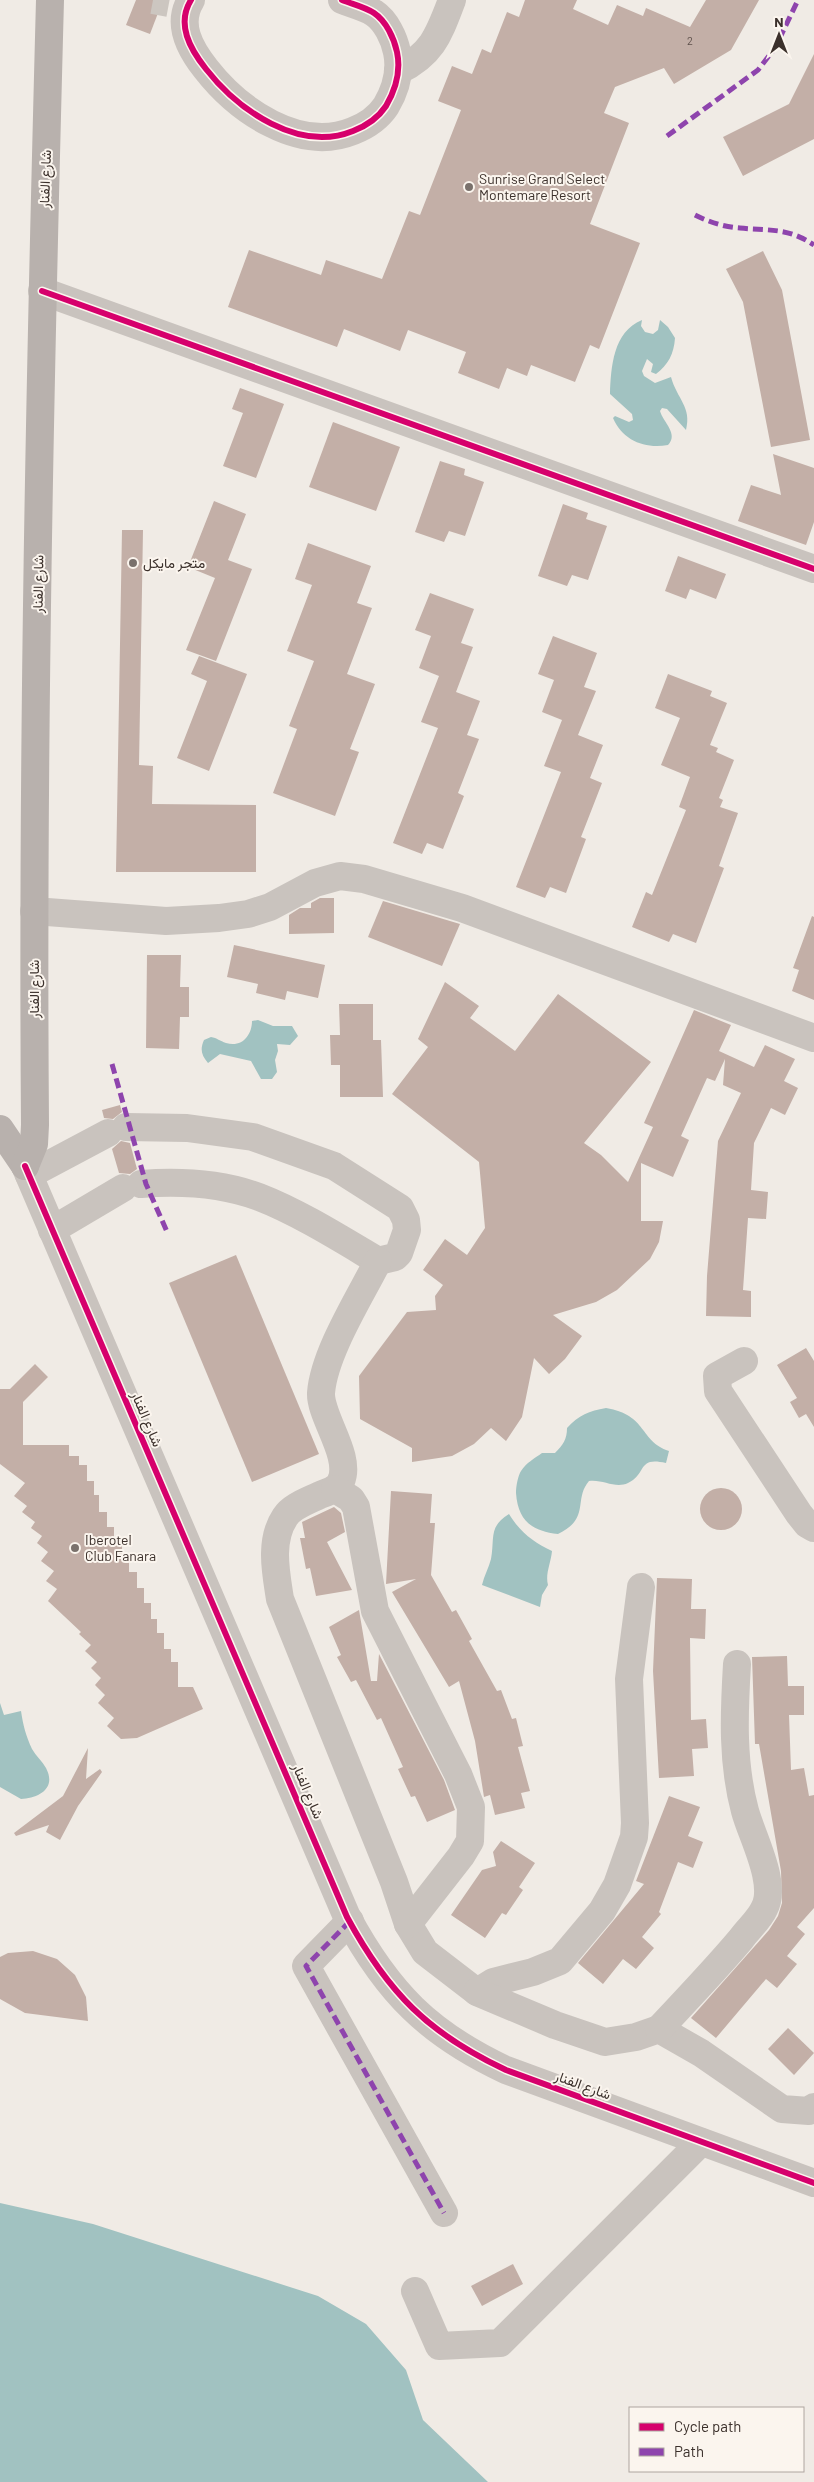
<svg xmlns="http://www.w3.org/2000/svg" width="814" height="2482" font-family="Barlow,Vazirmatn,sans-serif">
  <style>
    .water { fill: #a1c2c1 }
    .building { fill: #c3afa7 }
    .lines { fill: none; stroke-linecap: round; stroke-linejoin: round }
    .minor-tunnel { stroke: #ccc6c0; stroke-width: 28; stroke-dasharray: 28 14; stroke-linecap: butt }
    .minor { stroke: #c9c3be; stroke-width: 28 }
    .major { stroke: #b8b1ad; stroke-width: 28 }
    .quiet { stroke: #8e44ad; stroke-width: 5; stroke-dasharray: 10 5; stroke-linecap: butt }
    .cycleway-casing { stroke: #fbf5ee; stroke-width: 9 }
    .cycleway { stroke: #d6006c; stroke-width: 6 }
    .poi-dot { fill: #7a716c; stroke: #fbf5ee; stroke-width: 2 }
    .labels { text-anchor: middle; stroke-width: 4; stroke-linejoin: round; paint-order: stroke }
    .number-label { font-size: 11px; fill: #5d504a }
    .street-label { font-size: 14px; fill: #3b302b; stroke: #fbf5ee }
    .poi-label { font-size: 14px; fill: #3b302b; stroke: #fbf5ee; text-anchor: start }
  </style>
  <rect width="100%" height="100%" fill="#f0ebe5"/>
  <g class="water">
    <path d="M642,320L641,326L645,332L653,334L658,330L660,320L668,327L675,338C674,354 668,365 656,374L651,372L653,364L647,359L642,371L644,376L655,383L671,377C677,399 692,407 686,430L667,409L662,408L660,411C663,422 679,434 668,445C645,449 623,441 613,418L615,416L629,422L633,420L632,414L610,394C611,367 613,332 642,320Z"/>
    <path d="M258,1020L273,1026H292L298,1036L290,1045L277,1044L278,1051L275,1060L277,1072L272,1079H261L251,1061L220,1054L208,1063C201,1055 200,1049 204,1040L211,1037C217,1038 220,1041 226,1043C242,1048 252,1035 252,1021Z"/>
    <path d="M606,1408C648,1415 639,1441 669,1451L666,1463C637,1456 647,1474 628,1483C615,1489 603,1479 589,1481C573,1500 591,1518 558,1534C532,1531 518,1521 516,1493C516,1486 518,1476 521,1471C526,1463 535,1458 542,1453H555C563,1445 567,1439 567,1428C579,1415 589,1411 606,1408Z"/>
    <path d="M509,1514C520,1532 533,1542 552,1551C551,1563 545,1574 548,1585L542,1595L540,1607L482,1585C484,1576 489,1567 491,1559C495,1538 488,1527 509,1514Z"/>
    <path d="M0,1703L4,1715L21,1711C23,1725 26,1736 32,1749C36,1756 42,1761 46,1768C57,1789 38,1798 21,1799L0,1787Z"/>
    <path d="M0,2203L93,2224L318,2296L366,2324L406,2370L423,2420L488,2482H0Z"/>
  </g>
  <g class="building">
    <path d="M136,0H163L150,34L126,25Z"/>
    <path d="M525,0H577L573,9L608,25L617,5L643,16L646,8L690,27L706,0H759L731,50L674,84L664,68L615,87L604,113L629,123L590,224L640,243L599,349L590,345L575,382L531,365L527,376L507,368L499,389L458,373L466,352L408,330L400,351L344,329L337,347L228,307L249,250L321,275L326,260L382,279L409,211L420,215L461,110L438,101L452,66L472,74L482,49L491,53L507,12L519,17Z"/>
    <path d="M814,54V139L743,176L723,137L789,104Z"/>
    <path d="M763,251L782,290L810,440L771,447L743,302L726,269Z"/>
    <path d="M240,388L284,404L256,478L223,466L243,413L232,409Z"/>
    <path d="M333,422L400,447L376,511L309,487Z"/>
    <path d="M773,454L814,468V522L806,545L738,521L751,485L781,495Z"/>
    <path d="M440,461L465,469L464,475L484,482L465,536L449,531L444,542L415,532Z"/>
    <path d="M214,501L246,514L228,560L252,569L216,661L186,650L215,578L188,567Z"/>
    <path d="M563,504L588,513L586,519L607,526L588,580L572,575L567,586L538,576Z"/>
    <path d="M122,530H143L139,765L153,766L152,804L256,805V872H116Z"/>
    <path d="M308,543L371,566L357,603L372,608L347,674L375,684L350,749L359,752L335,816L273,793L297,729L289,726L314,661L287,651L312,585L295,579Z"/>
    <path d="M678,556L726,574L716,599L690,589L686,599L665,591Z"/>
    <path d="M430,593L474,609L461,643L473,647L456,692L480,701L467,735L479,739L458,793L464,796L443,849L427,843L422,854L393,843L438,728L421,722L439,676L419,668L431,636L415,630Z"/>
    <path d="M553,636L597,653L584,687L596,691L578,735L603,745L590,778L602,783L581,837L586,839L566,893L550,887L545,898L516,887L561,772L544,766L562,720L542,712L554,680L538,674Z"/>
    <path d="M199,656L247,674L209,771L177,758L207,681L191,674Z"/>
    <path d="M668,674L712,691L710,696L727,703L710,745L718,748L716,752L734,760L719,798L723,800L720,807L738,813L719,866L724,868L696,943L673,934L669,942L632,927L646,892L652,895L686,810L679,807L690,777L661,765L680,718L655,708Z"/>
    <path d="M320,898H334V933L289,934V915L300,908H311V903Z"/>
    <path d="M383,901L460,924L442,966L368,937Z"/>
    <path d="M812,916L814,917V1000L792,991L799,970L793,968Z"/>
    <path d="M234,945L325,965L318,998L287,991L285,1000L256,993L258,984L227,977Z"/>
    <path d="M147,955H181L180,987H189V1017H180L179,1049L146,1048Z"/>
    <path d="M445,982L479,1006L470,1018L515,1051L558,994L651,1062L584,1143L601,1155L628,1182L653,1127L644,1123L694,1010L731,1025L719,1051L754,1067L765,1045L795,1059L784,1081L798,1088L785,1115L771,1108L754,1143L751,1190L768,1192L766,1219L748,1218L743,1290L751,1291V1317L706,1316L707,1276L718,1141L741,1093L723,1085L725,1059L715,1081L707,1078L681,1136L689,1140L673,1177L641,1163V1221H663L659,1242L650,1259L617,1290L596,1302L553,1315L582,1336L565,1359L549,1374L534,1358L522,1417L506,1441L491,1428L474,1444L452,1456L412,1462V1448L360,1419L359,1376L407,1312L436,1310L435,1296L443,1285L423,1270L445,1239L467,1255L485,1228L479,1162L392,1094L428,1047L418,1039Z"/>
    <path d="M339,1004H373V1040H381L383,1097H340V1065H331L330,1035H340Z"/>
    <path d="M120,1105L122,1112L113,1119L104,1118L102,1110Z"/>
    <path d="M121,1141L130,1143L137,1169L130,1174L119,1173L112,1149Z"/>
    <path d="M236,1255L319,1454L252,1482L169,1283Z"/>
    <path d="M806,1348L814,1361V1427L806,1414L799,1418L790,1402L797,1398L777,1365Z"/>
    <path d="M35,1364L48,1377L23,1402V1445H69V1456H79V1465H87V1481H94V1495H99V1512H107V1527H114V1542H122V1556H129V1572H137V1588H144V1603H151V1619H157V1633H164V1649H171V1662H178V1687H193L203,1709L137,1738L121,1739L107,1726L114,1718L98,1703L105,1695L95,1685L101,1678L91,1668L97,1662L85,1651L91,1645L79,1634L81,1632L48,1601L57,1589L46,1581L54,1571L41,1561L48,1552L37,1543L42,1536L31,1528L35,1522L22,1512L27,1506L14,1496L25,1483L0,1464V1389H10Z"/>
    <circle cx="721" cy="1509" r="21"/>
    <path d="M391,1491L432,1494L430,1523H435L431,1575L452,1612L456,1610L472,1639L469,1641L497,1691L501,1690L512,1719L516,1718L523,1746L518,1747L530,1791L521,1793L525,1808L495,1815L490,1795L484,1797L475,1741L459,1681L449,1687L392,1592L416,1579L386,1584Z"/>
    <path d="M334,1507L341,1513L345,1532L327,1542L352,1590L316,1596L310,1568L306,1569L300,1538H305L302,1522Z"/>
    <path d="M657,1578L692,1579L691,1609H706L705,1639L690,1638L691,1720L706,1719L708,1748L692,1749L694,1776L659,1778L653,1671Z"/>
    <path d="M359,1610L371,1681H377L379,1654L444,1780L455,1810L427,1822L415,1796L411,1797L398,1769L403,1767L381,1718L377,1720L356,1680L351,1682L337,1657L341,1655L329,1627Z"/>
    <path d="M787,1656L788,1686H804V1715H789L791,1770L804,1768L809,1796L814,1795V1908L797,1927L805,1934L787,1956L797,1964L777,1988L766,1979L716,2038L691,2018L769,1930L778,1916L782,1903L781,1871L759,1744H755L752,1657Z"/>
    <path d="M88,1748L86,1779L100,1769L102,1772L78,1806L60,1840L46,1832L49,1825L16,1836L14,1833L63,1796Z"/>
    <path d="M669,1796L700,1807L688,1836L703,1842L693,1868L678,1862L659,1912L661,1914L642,1937L654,1948L636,1969L623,1959L603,1984L578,1963L644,1884L636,1881Z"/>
    <path d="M501,1841L535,1863L519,1887L523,1890L506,1915L502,1913L485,1938L451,1915L482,1870L496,1866L493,1852Z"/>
    <path d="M33,1951L57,1959L75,1975L86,1997L88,2021L25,2013L0,1999V1957L8,1953Z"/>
    <path d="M788,2028L814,2053L794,2075L768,2049Z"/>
    <path d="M513,2264L523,2284L482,2306L471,2286Z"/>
  </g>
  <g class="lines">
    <path class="minor-tunnel" d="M153,0L169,3"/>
    <g class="minor">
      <path d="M191,0C176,24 190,49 206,69C238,110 299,153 353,131C366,126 378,118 386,106C396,89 401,71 397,52C394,38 386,21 374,13C365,7 352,4 342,0"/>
      <path d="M398,71C433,54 439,34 452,0"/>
      <path d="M42,291L814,569"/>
      <path d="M34,911L166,921L219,918L248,914L270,907L315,883L340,876L364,879L462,908L814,1038"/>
      <path d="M126,1127L187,1128L253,1137L334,1166L400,1208L406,1220L407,1230L399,1253L395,1257L378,1261C341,1239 298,1212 259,1197C221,1183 180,1181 141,1184"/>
      <path d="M25,1166L347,1917C388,1993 429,2034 506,2070L814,2183"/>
      <path d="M29,1175L108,1133"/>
      <path d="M52,1230L123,1188"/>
      <path d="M378,1261C360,1297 324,1353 321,1393C320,1417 352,1456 341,1481C338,1489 328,1492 320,1495C308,1501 292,1506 285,1517C269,1541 276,1573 280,1599L394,1882L408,1924L425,1952L477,1992L493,1982L533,1972L560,1961L602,1911L617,1885L634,1837L635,1823L629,1679L641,1587"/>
      <path d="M744,1361L717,1376L718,1391L799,1514L807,1524L814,1528"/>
      <path d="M335,1489L351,1499L356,1507L375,1611L458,1774L471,1807L470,1841L461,1856L408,1924"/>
      <path d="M350,1921L306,1966L444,2213"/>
      <path d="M477,1992L555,2025L605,2042L636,2037L659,2029L701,2053L782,2109L809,2111L814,2107"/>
      <path d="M659,2029C687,1999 715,1970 741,1939C748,1929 759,1920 764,1909C778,1884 752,1837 745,1811C732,1763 734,1714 737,1664"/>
      <path d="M415,2291L439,2346L500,2343L701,2142"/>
    </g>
    <g class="major">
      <path d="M0,1129L25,1166"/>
      <path d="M25,1166L34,1144L35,1125C32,750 40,375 50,0"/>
    </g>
    <g class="quiet">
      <path d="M667,136L758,70L775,48L798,0"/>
      <path d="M695,215C709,222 724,227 740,228C769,231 787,227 814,245"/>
      <path d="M112,1064L146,1184L168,1234"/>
      <path d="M350,1921L306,1966L444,2213"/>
    </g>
    <g class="cycleway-casing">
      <g id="cycleway">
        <path d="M191,0C176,24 190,49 206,69C238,110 299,153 353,131C366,126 378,118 386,106C396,89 401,71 397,52C394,38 386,21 374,13C365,7 352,4 342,0"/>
        <path d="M42,291L814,569"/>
        <path d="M25,1166L347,1917C388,1993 429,2034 506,2070L814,2183"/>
      </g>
    </g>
    <use href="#cycleway" class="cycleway"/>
  </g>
  <g class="poi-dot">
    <circle cx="469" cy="187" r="5"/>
    <circle cx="133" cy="563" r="5"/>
    <circle cx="75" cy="1548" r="5"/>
  </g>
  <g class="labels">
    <g class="number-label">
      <text x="690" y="45">2</text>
    </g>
    <g class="street-label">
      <text transform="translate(45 179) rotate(-88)" y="5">شارع الفنار</text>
      <text transform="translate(38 584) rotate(-89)" y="5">شارع الفنار</text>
      <text transform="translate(34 989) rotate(-90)" y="5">شارع الفنار</text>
      <text transform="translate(147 1419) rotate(67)" y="5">شارع الفنار</text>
      <text transform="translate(308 1791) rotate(67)" y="5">شارع الفنار</text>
      <text transform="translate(583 2085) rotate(20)" y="5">شارع الفنار</text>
    </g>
    <g class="poi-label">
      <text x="479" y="184">Sunrise Grand Select<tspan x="479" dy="16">Montemare Resort</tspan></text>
      <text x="143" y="568">متجر مايكل</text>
      <text x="85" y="1545">Iberotel<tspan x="85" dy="16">Club Fanara</tspan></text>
    </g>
  </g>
  <rect x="629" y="2407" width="175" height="65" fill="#fbf5ee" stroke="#aea6a0"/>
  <rect x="639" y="2423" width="25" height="8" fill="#d6006c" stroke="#aea6a0"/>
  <text x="674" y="2432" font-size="15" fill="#3b302b">Cycle path</text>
  <rect x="639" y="2448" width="25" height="8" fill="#8e44ad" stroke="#aea6a0"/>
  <text x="674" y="2457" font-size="15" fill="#3b302b">Path</text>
  <g transform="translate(779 35)" stroke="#fbf5ee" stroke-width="4" paint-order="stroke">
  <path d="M0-4L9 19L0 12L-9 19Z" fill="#3b302b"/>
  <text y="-8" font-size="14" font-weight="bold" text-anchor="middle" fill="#3b302b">N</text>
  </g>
</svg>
